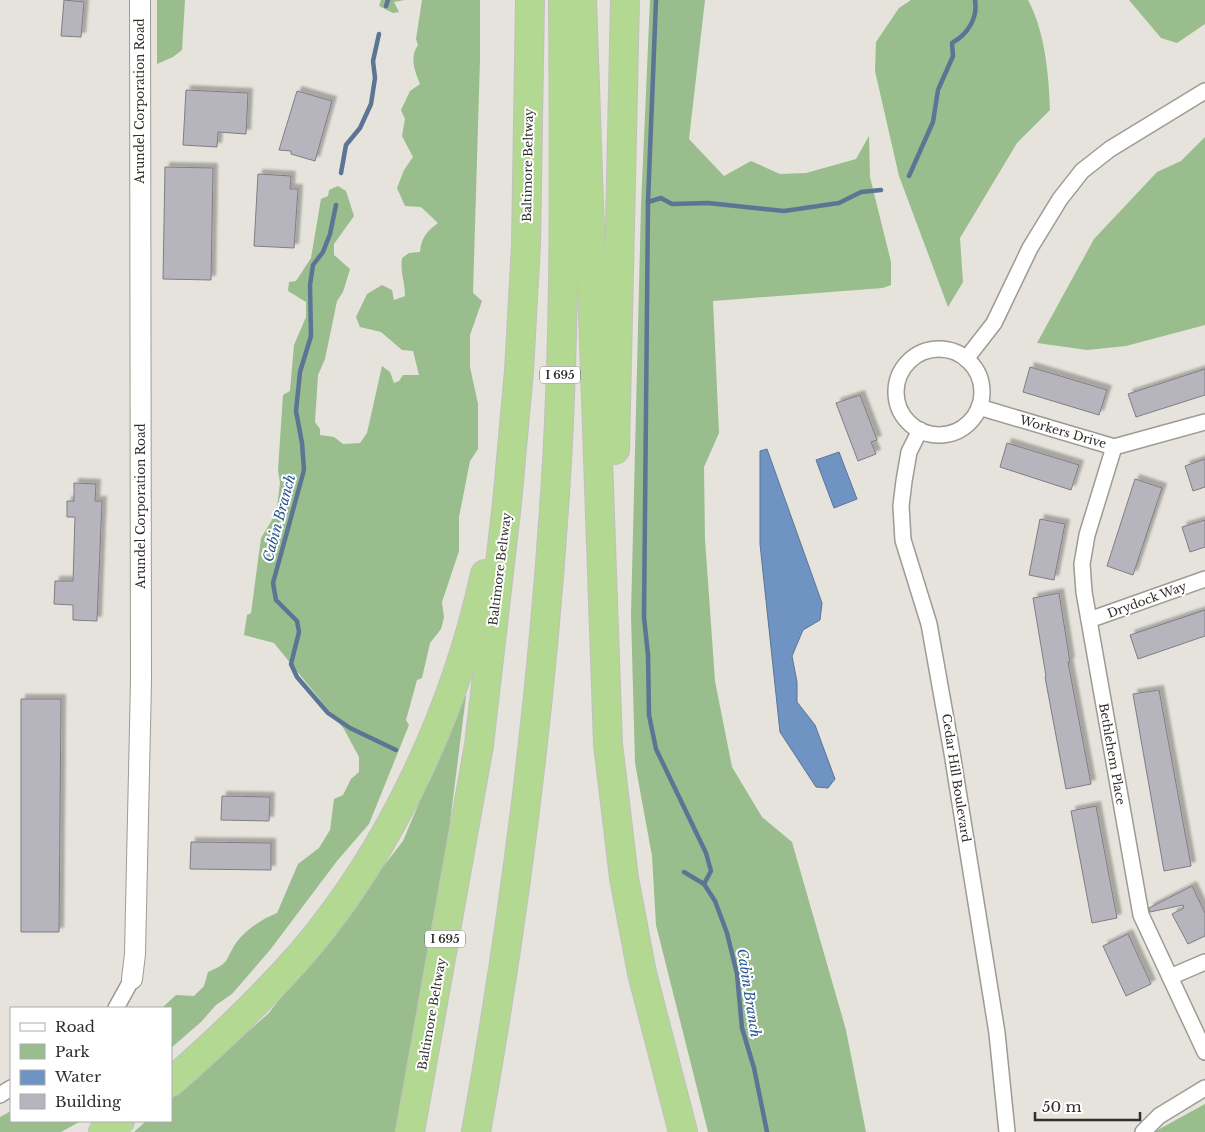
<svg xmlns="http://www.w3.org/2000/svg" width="1205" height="1132" font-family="'Libre Baskerville',serif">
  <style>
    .green { fill: #99bd8d }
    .water { fill: #6f93c3; stroke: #5c7595 }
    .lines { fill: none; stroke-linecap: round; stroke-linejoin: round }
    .stream { stroke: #5c7595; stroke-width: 4.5 }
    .building { fill: #b6b4bc; stroke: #7f7d85; filter: url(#shadow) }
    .minor-casing { stroke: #9d9b93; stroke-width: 18 }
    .tertiary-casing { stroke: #9d9b93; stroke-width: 22 }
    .motorway-casing { stroke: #c1c0bf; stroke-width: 30 }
    .minor { stroke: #fff; stroke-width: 15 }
    .tertiary { stroke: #fff; stroke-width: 20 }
    .motorway { stroke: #b3d891; stroke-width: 28 }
    .labels { text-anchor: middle; stroke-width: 4; stroke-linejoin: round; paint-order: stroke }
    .shield { fill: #fff; stroke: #6d6d6b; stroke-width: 1 }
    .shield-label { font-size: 11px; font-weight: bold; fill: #2f2e2b }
    .street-label { font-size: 12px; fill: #2f2e2b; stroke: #fff }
    .water-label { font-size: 14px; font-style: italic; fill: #275794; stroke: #fff }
  </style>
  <defs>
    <filter id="shadow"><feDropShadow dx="4.5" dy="-4.5" stdDeviation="1" flood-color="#0004"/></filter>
  </defs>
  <rect width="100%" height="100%" fill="#e5e3db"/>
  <g class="green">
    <path d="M157,0H185L182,50L173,57L157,64Z"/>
    <path d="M381,0H405L394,2L399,12L393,13L379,6Z"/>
    <path d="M422,0H480V59L473,293L482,301L470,335V367L478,404V449L470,461L459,517V551L442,602L444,617L441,629L430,643L422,678L417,680L406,720L409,725L369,824L337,861L270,950L232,994L216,1005L201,1022L171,1048V1008H162L176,995L194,996L204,986L208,972C228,963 224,964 234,946C243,931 262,919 277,913L298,864L319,848L330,830L334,799L343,795L351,779L359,772V757L344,729L274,643L244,635L247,615L251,613L261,538L272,520L277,507L280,483L278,470L283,395L290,391L294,345L306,317V302L288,291L289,282L296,281L311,258L321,199L328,196L329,190L338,186L346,191L354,216L334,244V255L350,269L343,292L337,301L325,359L318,375L315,422L320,429V435L334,437L343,444L360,443L367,433L382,366L390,372L394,383L399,381L403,375H419L413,351L402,350L381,332L360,327L356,317L367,294L382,285L392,290L394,300L405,296C405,281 400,273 402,258L409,253L420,252C421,238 427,231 438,223L421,207L405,206L397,188L404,170L413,157L402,136L405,119L401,110L410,91L420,84C415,71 409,58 418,45L416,39Z"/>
    <path d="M650,0H705L689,139L724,176L751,161L780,174L806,173L856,159L869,136L870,177L891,262V285L883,288L713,301L719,433L704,467L705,539L715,681L732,767L762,817L792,842L846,1030L866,1132H708L656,925L652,856L635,763L631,615L641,206Z"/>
    <path d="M911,0H1028C1045,31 1049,76 1050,110L1017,143L960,238L963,282L948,307L899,176L875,71L876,42L899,8Z"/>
    <path d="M1129,0H1205V24L1177,43L1161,38Z"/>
    <path d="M1205,137V325L1126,346L1087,350L1037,343L1094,239L1157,172L1181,161Z"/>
    <path d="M464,696H466L449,830L395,1132H134L146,1121H171V1099L268,1014L403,841Z"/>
    <path d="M1205,1104V1132H1154Z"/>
    <path d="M11,1111V1121H81L61,1132H0V1117Z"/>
  </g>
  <g class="water">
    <path d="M767,449L822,603L820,620L803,630L792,656L797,682V702L815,725L835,779L828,788L816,787L780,732L760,544V451Z"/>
    <path d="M839,452L857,499L834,508L816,460Z"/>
  </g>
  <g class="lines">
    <g class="stream">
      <path d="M656,0L648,202L644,617L648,655L649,715L656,749L706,853L711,871L704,884"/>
      <path d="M386,6L388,0"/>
      <path d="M341,173L346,145L360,128L371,104L375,78L373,61L379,34"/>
      <path d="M909,176L933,122L938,90L953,56L952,43C968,34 978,18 975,0"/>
      <path d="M648,202L661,198L672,204L708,203L784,211L839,203L861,192L881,190"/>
      <path d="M336,205L330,234L323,252L313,265L310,285L311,336L300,372L296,411L302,443L304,470L273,583L276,600L297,621L299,632L291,664L297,677L328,713L350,728L396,750"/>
      <path d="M684,872L704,884L715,901L727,933L737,974L742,1028L754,1068L767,1132"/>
    </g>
  </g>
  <g class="building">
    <path d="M64,0L84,2L81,37L61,36Z"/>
    <path d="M186,90L248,93L246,134L218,132L217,147L183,145Z"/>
    <path d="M297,91L332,101L315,161L291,154V151L279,150Z"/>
    <path d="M165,167L213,168L211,280L163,279Z"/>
    <path d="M258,174L291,176L290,189H298L294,248L254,246Z"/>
    <path d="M1030,367L1107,390L1099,415L1023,392Z"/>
    <path d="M1205,369V395L1136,417L1128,394Z"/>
    <path d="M860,395L877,440L871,442L876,454L858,461L836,403Z"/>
    <path d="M1007,443L1079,465L1071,490L1000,467Z"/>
    <path d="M1205,459V487L1193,491L1185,466Z"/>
    <path d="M1135,479L1162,488L1133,575L1107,566Z"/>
    <path d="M74,483L96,484L95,501H102L97,621L73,620V605L54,604L55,581H73L75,517H67V501H74Z"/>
    <path d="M1040,519L1065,524L1054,580L1029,575Z"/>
    <path d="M1205,520V547L1190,552L1182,527Z"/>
    <path d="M1059,593L1070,662H1068L1091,784L1066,789L1045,677L1046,676L1033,598Z"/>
    <path d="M1205,610V636L1138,659L1130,635Z"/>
    <path d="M1159,690L1191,866L1164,871L1133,694Z"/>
    <path d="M21,699H61L59,932H21Z"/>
    <path d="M222,796L270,797L269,821L221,820Z"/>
    <path d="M1096,806L1117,918L1092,923L1071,811Z"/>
    <path d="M191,842L271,843V870L190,869Z"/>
    <path d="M1192,886L1205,913V936L1188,944L1172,914L1184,908L1183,905L1150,912L1149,908Z"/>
    <path d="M1128,934L1151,984L1126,996L1103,946Z"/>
  </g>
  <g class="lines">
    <g class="minor-casing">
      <g id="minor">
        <circle cx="939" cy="392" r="43"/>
        <path d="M966,359L994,323L1030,248L1060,199L1082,171L1110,149L1205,91"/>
        <path d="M979,407L1114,447L1205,422"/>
        <path d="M920,430L909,452L904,481L901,506L903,540L929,624L952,753L997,1033L1007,1132"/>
        <path d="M1114,447L1087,535L1082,564L1084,592L1141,915L1205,1052"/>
        <path d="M1089,620L1205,579"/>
        <path d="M1170,977L1205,962"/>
        <path d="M116,1008L132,979"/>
        <path d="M0,1095L11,1088"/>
        <path d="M1143,1132L1159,1116L1205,1088"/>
      </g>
    </g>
    <g class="tertiary-casing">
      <path id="tertiary" d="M132,979L135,954L141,681L140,0"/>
    </g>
    <g class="motorway-casing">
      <g id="motorway">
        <path d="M582,0L608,744L624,878L642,973L683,1132"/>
        <path d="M615,450L625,0"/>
        <path d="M171,1082C218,1041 262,999 303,952C392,848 456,708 485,574"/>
        <path d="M103,1132L120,1121"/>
        <path d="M410,1132L479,745L507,503L519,371L526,245L530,0"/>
        <path d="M476,1132C513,926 540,718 554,509C566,339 564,169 563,0"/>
      </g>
    </g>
    <use href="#minor" class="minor"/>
    <use href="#tertiary" class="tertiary"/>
    <use href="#motorway" class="motorway"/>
  </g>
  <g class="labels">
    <g class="shield">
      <rect x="540" y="366.5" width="40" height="17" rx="4"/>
      <rect x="425" y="930.5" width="40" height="17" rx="4"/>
    </g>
    <g class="shield-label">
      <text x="560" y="379">I 695</text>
      <text x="445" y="943">I 695</text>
    </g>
    <g class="street-label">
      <text transform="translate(140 101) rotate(-90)" y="4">Arundel Corporation Road</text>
      <text transform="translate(528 165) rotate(-89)" y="4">Baltimore Beltway</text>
      <text transform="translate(1063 432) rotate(16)" y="4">Workers Drive</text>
      <text transform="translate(141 506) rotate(-90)" y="4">Arundel Corporation Road</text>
      <text transform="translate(500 569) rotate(-83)" y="4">Baltimore Beltway</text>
      <text transform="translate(1147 600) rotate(-20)" y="4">Drydock Way</text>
      <text transform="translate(1112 754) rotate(80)" y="4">Bethlehem Place</text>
      <text transform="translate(956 778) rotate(81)" y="4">Cedar Hill Boulevard</text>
      <text transform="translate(432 1014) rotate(-80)" y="4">Baltimore Beltway</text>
    </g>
    <g class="water-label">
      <text transform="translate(279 518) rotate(-75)" y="5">Cabin Branch</text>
      <text transform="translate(749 993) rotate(81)" y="5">Cabin Branch</text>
    </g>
  </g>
  <rect x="10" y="1007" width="162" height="115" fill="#ffffff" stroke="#acabaa"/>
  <rect x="20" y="1023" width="25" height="8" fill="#ffffff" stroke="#acabaa"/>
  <text x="55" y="1032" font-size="15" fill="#2f2e2b">Road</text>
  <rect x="20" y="1044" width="25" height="15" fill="#99bd8d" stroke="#acabaa"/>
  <text x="55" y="1057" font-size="15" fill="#2f2e2b">Park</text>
  <rect x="20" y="1070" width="25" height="15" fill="#6f93c3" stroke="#acabaa"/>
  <text x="55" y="1082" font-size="15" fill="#2f2e2b">Water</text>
  <rect x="20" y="1094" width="25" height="15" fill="#b6b4bc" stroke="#acabaa"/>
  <text x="55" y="1107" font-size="15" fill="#2f2e2b">Building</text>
  <path d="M1035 1112v8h105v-8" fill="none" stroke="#2f2e2b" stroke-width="2.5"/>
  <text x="1042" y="1112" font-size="15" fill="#2f2e2b" stroke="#ffffff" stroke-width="4" paint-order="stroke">50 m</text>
</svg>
